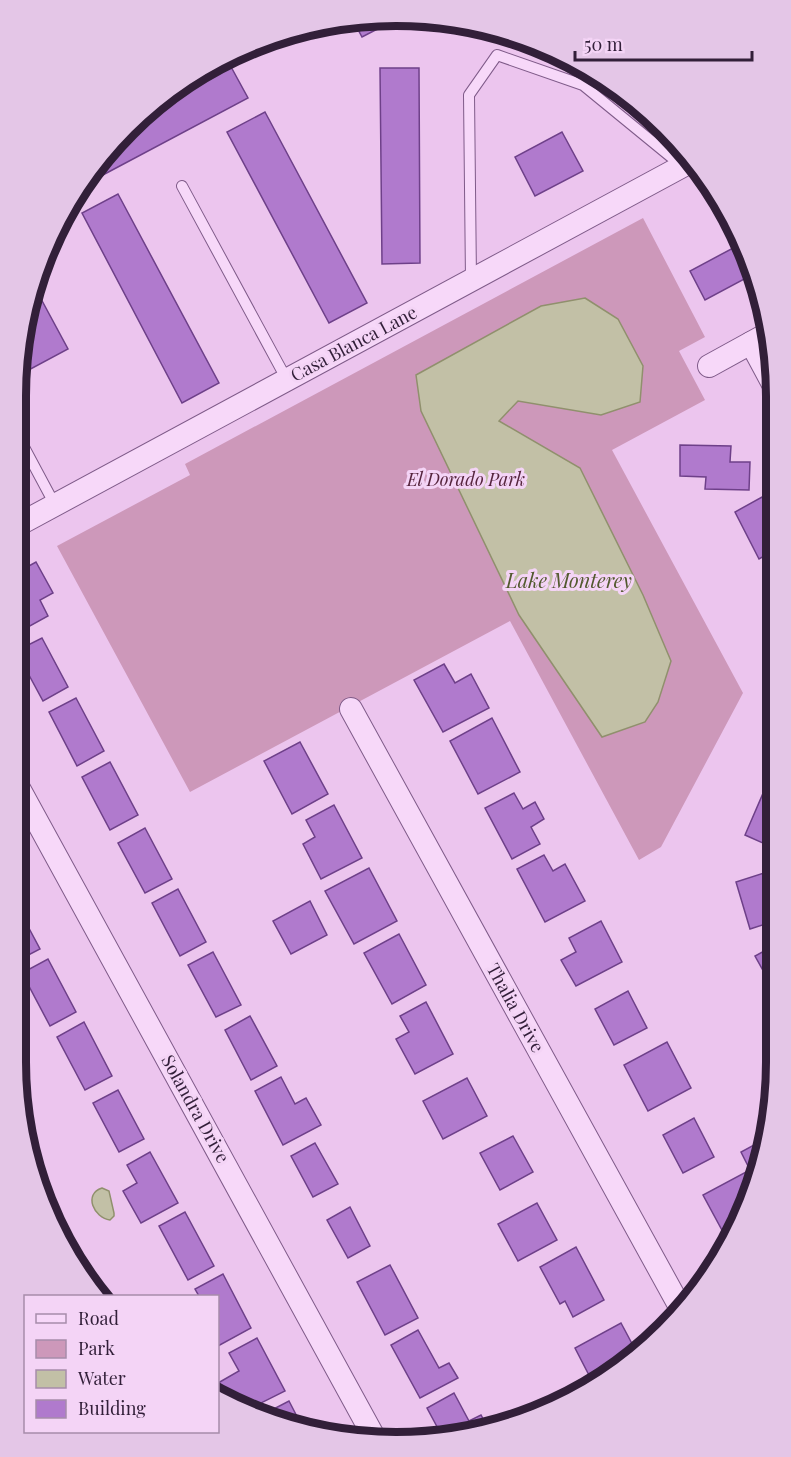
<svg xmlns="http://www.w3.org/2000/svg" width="791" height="1457" font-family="'Playfair Display',serif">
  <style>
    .green { fill: #cd98ba }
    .water { fill: #c2c0a6; stroke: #90906d; stroke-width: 1.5 }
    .building { fill: #b07acd; stroke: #6e4089; stroke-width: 1.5 }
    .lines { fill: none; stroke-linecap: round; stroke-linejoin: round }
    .service-casing { stroke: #7f5b89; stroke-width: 12 }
    .minor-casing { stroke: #7f5b89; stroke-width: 24 }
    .service { stroke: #f7d8f9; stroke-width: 10 }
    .minor { stroke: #f7d8f9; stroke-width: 22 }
    .labels { text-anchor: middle; stroke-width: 6; stroke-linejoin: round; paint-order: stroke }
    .street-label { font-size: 18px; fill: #321f39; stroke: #f4d4f6 }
    .park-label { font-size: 18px; font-style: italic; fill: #56253e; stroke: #f4d4f6 }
    .water-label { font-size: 20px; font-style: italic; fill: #52592e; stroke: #f4d4f6 }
    .rim { fill: none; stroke: #321f39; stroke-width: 8 }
  </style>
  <rect width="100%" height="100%" fill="#ecc5ee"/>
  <path class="green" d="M643,218L705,337L679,351L705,400L612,450L743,693L661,847L639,860L510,621L190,792L57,546L190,475L185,464Z"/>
  <g class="water">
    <path d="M585,298L618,319L643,366L640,402L601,415L518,401L499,421L580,468L643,595L671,661L658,702L645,722L602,737L519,615L421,411L416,375L541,306Z"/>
    <path d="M102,1188L109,1191L114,1213V1216L110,1220C94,1218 83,1194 102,1188Z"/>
  </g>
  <g class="building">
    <path d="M391,22L362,37L355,24Z"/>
    <path d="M230,65L248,98L84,185L153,106Z"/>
    <path d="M380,68H419L420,263L382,264Z"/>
    <path d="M265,112L367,303L329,323L227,132Z"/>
    <path d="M562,132L583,171L535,196L515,157Z"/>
    <path d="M118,194L219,383L182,403L82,213Z"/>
    <path d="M735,247L750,276L705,300L690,271Z"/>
    <path d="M33,284L68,349L25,372L18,360L28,297Z"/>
    <path d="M680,445L731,446L730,462H750L749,490L705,489L706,477L680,476Z"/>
    <path d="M762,497L773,518V551L759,559L735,512Z"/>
    <path d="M36,562L53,593L40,600L48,616L19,632L16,626V573Z"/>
    <path d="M42,638L68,687L43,701L16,651Z"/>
    <path d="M444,664L455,683L471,674L489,708L443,732L414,680Z"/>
    <path d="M76,698L104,751L77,766L49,712Z"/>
    <path d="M492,718L520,772L478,794L450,741Z"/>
    <path d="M300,742L328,794L292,814L264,761Z"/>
    <path d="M110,762L138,815L110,830L82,777Z"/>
    <path d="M764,791L774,795V848L745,835Z"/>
    <path d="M514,793L523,809L535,802L544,819L531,827L540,844L512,859L485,808Z"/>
    <path d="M334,805L362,858L321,879L303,844L315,837L306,820Z"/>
    <path d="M145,828L172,879L145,893L118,843Z"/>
    <path d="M544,855L553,871L565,864L585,901L545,922L517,869Z"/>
    <path d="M369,868L397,921L354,944L325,891Z"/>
    <path d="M773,870L775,875V921L750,929L736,882Z"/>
    <path d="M178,889L206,942L180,956L152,903Z"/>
    <path d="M310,901L327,935L291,954L273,921Z"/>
    <path d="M15,902L40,949L15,962Z"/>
    <path d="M601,921L622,962L576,986L561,960L576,952L569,938Z"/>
    <path d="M399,934L426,985L392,1004L364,953Z"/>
    <path d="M775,945V992L755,956Z"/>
    <path d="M213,952L241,1005L216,1017L188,965Z"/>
    <path d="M48,959L76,1012L50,1026L22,973Z"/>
    <path d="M628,991L647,1028L614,1045L595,1009Z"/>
    <path d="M426,1002L453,1054L415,1074L396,1039L409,1032L400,1016Z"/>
    <path d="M250,1016L277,1066L251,1080L225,1030Z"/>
    <path d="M84,1022L112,1076L85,1090L57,1037Z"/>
    <path d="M667,1042L691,1088L648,1111L624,1065Z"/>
    <path d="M281,1077L295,1104L306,1098L321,1125L283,1145L255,1091Z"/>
    <path d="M467,1078L487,1116L443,1139L423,1101Z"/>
    <path d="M118,1090L144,1139L119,1152L93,1103Z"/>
    <path d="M694,1118L714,1157L683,1173L663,1135Z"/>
    <path d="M513,1136L533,1172L500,1190L480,1153Z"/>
    <path d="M767,1138L764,1155L759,1157L762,1162L736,1225L723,1232L703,1195L750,1170L741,1152Z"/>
    <path d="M315,1143L338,1184L313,1197L291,1156Z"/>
    <path d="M150,1152L178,1203L141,1223L123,1191L137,1183L127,1165Z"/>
    <path d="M537,1203L557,1240L518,1261L498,1224Z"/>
    <path d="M350,1207L370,1246L348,1258L327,1220Z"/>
    <path d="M185,1212L214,1266L188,1280L159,1226Z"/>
    <path d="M576,1247L604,1300L573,1317L565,1301L560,1304L540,1267Z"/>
    <path d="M390,1265L418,1318L385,1335L357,1282Z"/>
    <path d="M223,1274L251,1328L218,1346V1296H199L195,1289Z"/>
    <path d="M621,1323L637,1353L592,1381L575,1348Z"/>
    <path d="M418,1330L439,1368L449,1363L458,1378L420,1398L391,1345Z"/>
    <path d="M257,1338L285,1391L251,1408L218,1393V1383L239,1371L229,1353Z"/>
    <path d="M454,1393L469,1421L481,1415L487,1426L442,1436L427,1408Z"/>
    <path d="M289,1401L304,1430L297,1429L264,1414Z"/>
  </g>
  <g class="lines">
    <g class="service-casing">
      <g id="service">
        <path d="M182,186L287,380"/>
        <path d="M471,280L469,95L497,55L583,85L682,166"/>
        <path d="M16,432L55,505"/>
      </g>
    </g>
    <g class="minor-casing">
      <g id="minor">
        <path d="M751,343L773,384"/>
        <path d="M709,366L769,333"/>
        <path d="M16,526L692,161"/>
        <path d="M351,709L680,1307"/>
        <path d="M15,781L374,1437"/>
      </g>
    </g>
    <use href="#service" class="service"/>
    <use href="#minor" class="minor"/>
  </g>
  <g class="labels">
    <g class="street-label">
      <text transform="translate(354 344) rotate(-28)" y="6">Casa Blanca Lane</text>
      <text transform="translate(515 1008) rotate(61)" y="6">Thalia Drive</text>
      <text transform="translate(195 1109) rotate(61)" y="6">Solandra Drive</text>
    </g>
    <g class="park-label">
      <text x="466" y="486">El Dorado Park</text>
    </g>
    <g class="water-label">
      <text x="569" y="588">Lake Monterey</text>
    </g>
  </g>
  <path d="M0 0H791V1457H0ZM396 26H396A370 370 0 0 1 766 396V1062A370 370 0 0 1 396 1432H396A370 370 0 0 1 26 1062V396A370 370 0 0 1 396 26Z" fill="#e4c6e7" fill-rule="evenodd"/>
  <path class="rim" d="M396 26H396A370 370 0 0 1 766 396V1062A370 370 0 0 1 396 1432H396A370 370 0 0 1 26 1062V396A370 370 0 0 1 396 26Z"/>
  <rect x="24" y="1295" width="195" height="138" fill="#f4d4f6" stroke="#a68caa" stroke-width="1.5"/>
  <rect x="36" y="1314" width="30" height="9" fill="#f7d8f9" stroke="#a68caa" stroke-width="1.5"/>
  <text x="78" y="1325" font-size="18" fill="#321f39">Road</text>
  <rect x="36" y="1340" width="30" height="18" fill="#cd98ba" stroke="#a68caa" stroke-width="1.5"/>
  <text x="78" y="1355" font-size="18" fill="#321f39">Park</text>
  <rect x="36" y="1370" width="30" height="18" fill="#c2c0a6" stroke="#a68caa" stroke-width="1.5"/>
  <text x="78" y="1385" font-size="18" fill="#321f39">Water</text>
  <rect x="36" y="1400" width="30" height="18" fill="#b07acd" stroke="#a68caa" stroke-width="1.5"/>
  <text x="78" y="1415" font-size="18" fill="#321f39">Building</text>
  <path d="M575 51v9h177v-9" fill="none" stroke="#321f39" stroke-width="3"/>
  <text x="584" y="51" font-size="18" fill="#321f39" stroke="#f4d4f6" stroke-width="4.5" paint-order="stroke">50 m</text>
</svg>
